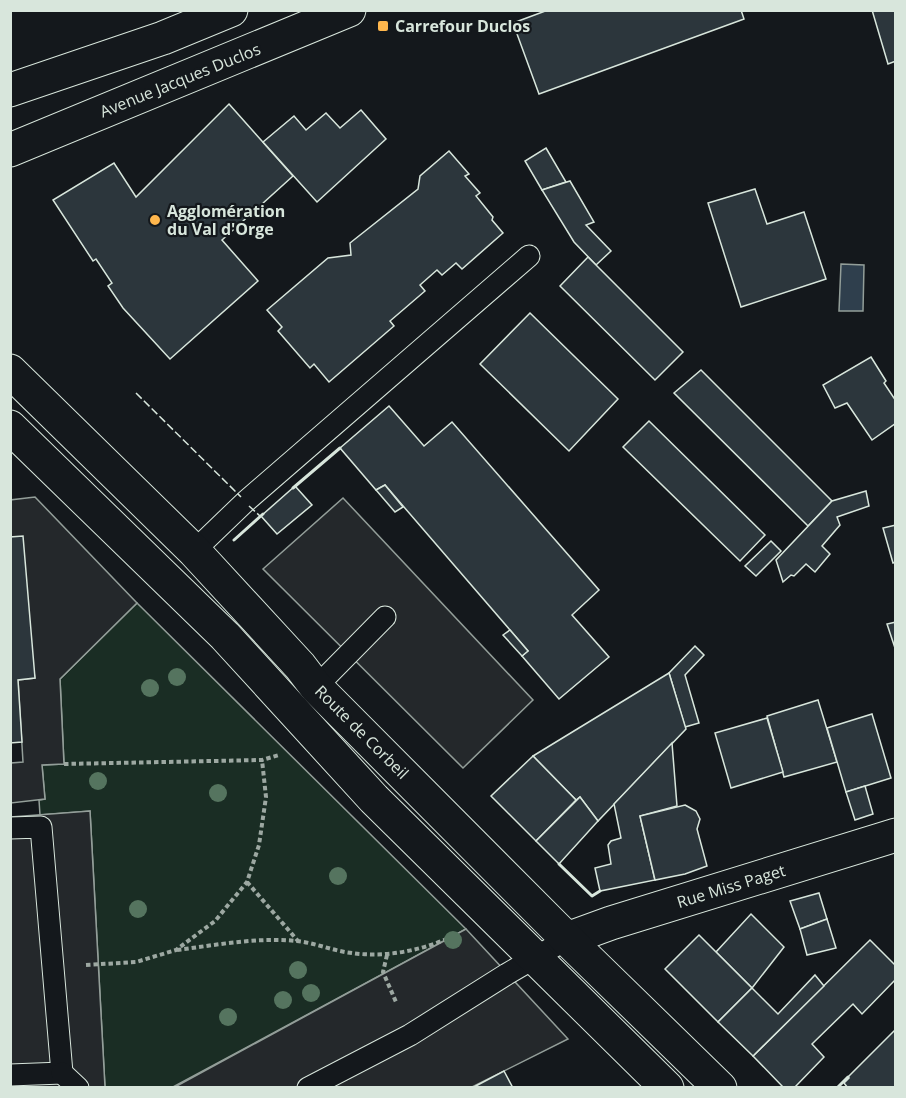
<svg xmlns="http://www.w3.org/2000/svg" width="906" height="1098" font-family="'Open Sans',sans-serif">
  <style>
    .green { fill: #1a2d24; stroke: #939e99; stroke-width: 1.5 }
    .parking { fill: #24282b; stroke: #939e99; stroke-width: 1.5 }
    .water { fill: #2f3f4d; stroke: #939e99; stroke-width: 1.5 }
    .building { fill: #2c363c; stroke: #d8e6dc; stroke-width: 1.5 }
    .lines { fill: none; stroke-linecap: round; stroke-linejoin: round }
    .service-casing { stroke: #d8e6dc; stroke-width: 23 }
    .minor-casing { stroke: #d8e6dc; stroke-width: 35 }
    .secondary-casing { stroke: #d8e6dc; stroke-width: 35 }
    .path { stroke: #9da8a2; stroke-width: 4; stroke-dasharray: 4.5 3; stroke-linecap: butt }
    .service { stroke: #14181c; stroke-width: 21 }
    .minor { stroke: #14181c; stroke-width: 33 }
    .secondary { stroke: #14181c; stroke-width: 33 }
    .fence { stroke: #d8e6dc; stroke-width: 1.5; stroke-dasharray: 8 3; stroke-linecap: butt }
    .wall { stroke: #d8e6dc; stroke-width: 3 }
    .tree { fill: #55745f }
    .poi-dot { fill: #ffb74d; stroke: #14181c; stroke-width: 2 }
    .labels { text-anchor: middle; stroke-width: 4.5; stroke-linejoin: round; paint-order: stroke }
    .poi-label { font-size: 16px; font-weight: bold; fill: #d8e6dc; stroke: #14181c; text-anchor: start }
    .street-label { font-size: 16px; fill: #d8e6dc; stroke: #14181c }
  </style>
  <rect width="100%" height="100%" fill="#14181c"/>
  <path class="green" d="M137,603L466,929L173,1087H105L90,811L40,815L39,800L45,799L42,765L64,764L60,679Z"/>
  <g class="parking">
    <path d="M35,497L137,603L60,679L64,764L42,765L45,799L11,803V763L23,762L18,680L35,678L11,537L10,500Z"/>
    <path d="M343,498L533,700L463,768L263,569Z"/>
    <path d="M90,811L105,1087L11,1088V817Z"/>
    <path d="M466,929L568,1039L472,1087L173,1088Z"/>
  </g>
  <path class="water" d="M841,264L864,265L863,311H839Z"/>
  <g class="building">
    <path d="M548,10H741L744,19L539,94L513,23Z"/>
    <path d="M872,10H896V61L888,64Z"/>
    <path d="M229,104L293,176L222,240L258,281L170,359L123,308L108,286L112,283L96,259L93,261L53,200L114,163L136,197Z"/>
    <path d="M361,110L386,139L317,202L263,142L294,116L306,130L326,113L340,128Z"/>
    <path d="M546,148L566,182L542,190L525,161Z"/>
    <path d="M449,151L469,174L465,176L480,193L476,196L493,217L492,220L503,233L462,269L456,263L442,275L437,270L420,285L425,291L390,321L394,326L329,382L314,364L310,368L278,331L282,327L267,310L328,258L351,255L350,243L418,189L420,176Z"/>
    <path d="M570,181L594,222L586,225L611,251L596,265L574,242L542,190Z"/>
    <path d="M755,189L767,224L804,212L826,279L741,307L708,203Z"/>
    <path d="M588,257L683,352L655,380L560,286Z"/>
    <path d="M530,313L618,399L569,451L480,364Z"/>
    <path d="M871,357L886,381L884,383L896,401V423L872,440L847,403L835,408L823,385Z"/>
    <path d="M701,370L832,501L808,526L674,393Z"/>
    <path d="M389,406L424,446L452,422L599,590L572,615L609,657L559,699L522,656L528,651L510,630L385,485L376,490L340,448Z"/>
    <path d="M649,421L765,535L740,561L623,447Z"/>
    <path d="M385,485L403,507L395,512L376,490Z"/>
    <path d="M295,486L312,505L277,534L261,516Z"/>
    <path d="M866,491L869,506L837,517L840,525L822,546L830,554L815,572L806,564L794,576L791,575L783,582L776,560L832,501Z"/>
    <path d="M896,525V562L893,563L883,528Z"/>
    <path d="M23,536L35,678L18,680L22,742L10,743V537Z"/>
    <path d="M771,541L781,551L756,576L745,566Z"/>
    <path d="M896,622V651L887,624Z"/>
    <path d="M510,630L528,651L522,656L503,635Z"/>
    <path d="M695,646L704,655L685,675L699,723L685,727L669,673Z"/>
    <path d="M669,673L686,729L598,821L580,797L576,800L533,756Z"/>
    <path d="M818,700L837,762L784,777L767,716Z"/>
    <path d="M872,714L891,778L846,792L827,728Z"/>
    <path d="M767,718L783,772L731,788L715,733Z"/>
    <path d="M672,743L677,806L640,816L655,880L600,891L595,868L611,864L608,845L611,841L621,838L614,804Z"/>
    <path d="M533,756L576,800L536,841L491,796Z"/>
    <path d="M865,786L873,814L855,820L846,792Z"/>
    <path d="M580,797L598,821L559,864L536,841Z"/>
    <path d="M685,805L696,811L700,819L697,829L707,866L685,874L655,880L640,816Z"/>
    <path d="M819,893L827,919L800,929L790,901Z"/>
    <path d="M751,914L784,947L752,988L716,952Z"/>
    <path d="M827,919L836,948L807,955L800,929Z"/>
    <path d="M699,935L752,988L718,1022L665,969Z"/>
    <path d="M870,940L896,966V979L862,1014L853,1004L812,1044L824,1057L794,1088H784L753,1056Z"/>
    <path d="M815,975L824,986L753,1056L718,1022L752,988L778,1014Z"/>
    <path d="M896,1029V1088H848L844,1083L849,1078L848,1077Z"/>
    <path d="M504,1071L513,1088H472Z"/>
  </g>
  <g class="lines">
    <g class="service-casing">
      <g id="service">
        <path d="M194,551L245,502L529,256"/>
        <path d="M316,687L385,617"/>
        <path d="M10,828L41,827L62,1073L10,1075"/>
        <path d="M62,1073L78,1088"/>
        <path d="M308,1088L410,1035L507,974L567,939"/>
      </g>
    </g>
    <g class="minor-casing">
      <path id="minor" d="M567,939L611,923L896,835"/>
    </g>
    <g class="secondary-casing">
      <g id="secondary">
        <path d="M10,90L163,38L231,10"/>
        <path d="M10,150L349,10"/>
        <path d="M10,371L194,551L300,666L316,687L567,939L720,1088"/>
        <path d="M10,427L225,636L374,799L667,1088"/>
      </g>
    </g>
    <g class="path">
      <path d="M64,764L262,760L279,755"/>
      <path d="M247,882L298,941"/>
      <path d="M177,950C216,945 258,937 297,941C316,943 333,951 352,953C386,958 425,950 455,935"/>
      <path d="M387,955L383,972L396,1002"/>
      <path d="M86,965L136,962L176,950L215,921L247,882L259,845L266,797L262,760"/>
    </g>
    <use href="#service" class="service"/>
    <use href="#minor" class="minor"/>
    <use href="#secondary" class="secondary"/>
    <g class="fence">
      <path d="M136,393L241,497"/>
      <path d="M249,506L260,516"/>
    </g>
    <g class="wall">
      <path d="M293,488L340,448"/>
      <path d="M234,540L263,514"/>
      <path d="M559,864L592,896L600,891"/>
      <path d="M837,1088L848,1077"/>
    </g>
  </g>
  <g class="tree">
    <circle cx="177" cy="677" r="9"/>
    <circle cx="150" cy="688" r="9"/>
    <circle cx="98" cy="781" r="9"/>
    <circle cx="218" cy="793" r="9"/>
    <circle cx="338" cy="876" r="9"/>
    <circle cx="138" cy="909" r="9"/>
    <circle cx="453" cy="940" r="9"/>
    <circle cx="298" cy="970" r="9"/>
    <circle cx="311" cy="993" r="9"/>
    <circle cx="283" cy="1000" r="9"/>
    <circle cx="228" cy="1017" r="9"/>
  </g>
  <g class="poi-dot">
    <rect x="377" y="20" width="12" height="12" rx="3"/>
    <circle cx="155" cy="220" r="6"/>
  </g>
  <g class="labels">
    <g class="poi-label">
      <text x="395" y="32">Carrefour Duclos</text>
      <text x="167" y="217">Agglomération<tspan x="167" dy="18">du Val d'Orge</tspan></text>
    </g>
    <g class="street-label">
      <text transform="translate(180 80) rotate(-22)" y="6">Avenue Jacques Duclos</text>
      <text transform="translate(362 732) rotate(45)" y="6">Route de Corbeil</text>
      <text transform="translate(731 886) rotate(-17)" y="6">Rue Miss Paget</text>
    </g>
  </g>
  <rect width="906" height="1098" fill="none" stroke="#d8e6dc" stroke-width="24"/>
</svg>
